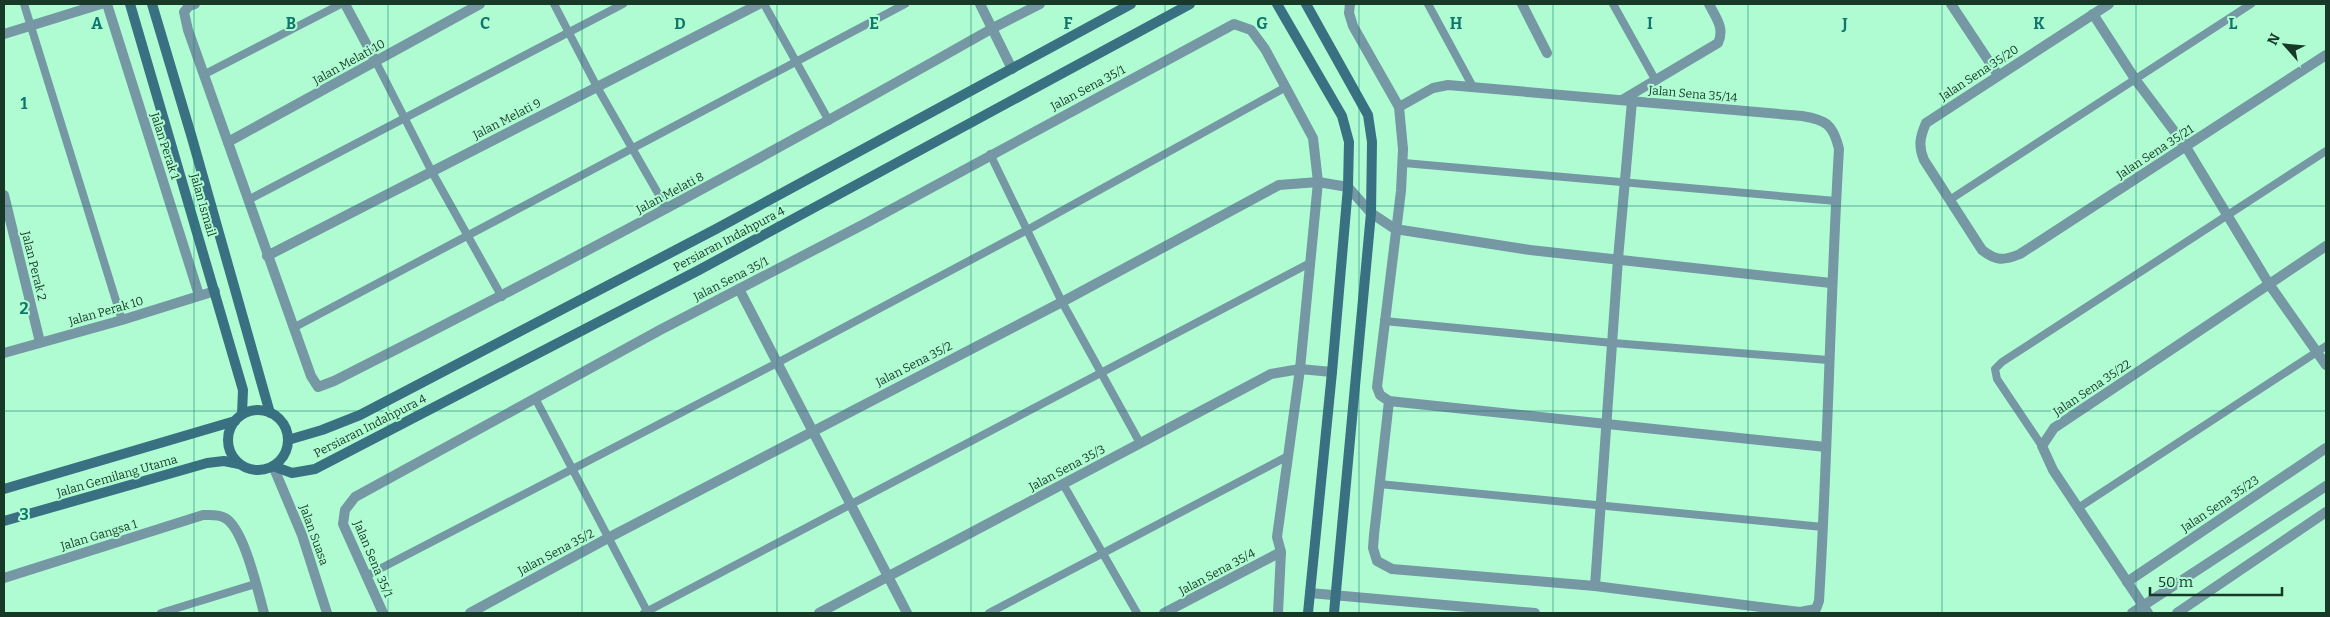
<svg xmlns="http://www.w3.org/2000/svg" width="2330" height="617" font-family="Bitter,serif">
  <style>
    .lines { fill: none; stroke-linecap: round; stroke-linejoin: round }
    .lane { stroke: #7598a4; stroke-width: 8 }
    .street { stroke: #7598a4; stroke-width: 10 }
    .secondary { stroke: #3a7182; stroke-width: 10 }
    .grid { fill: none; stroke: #0f766e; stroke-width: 1; stroke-opacity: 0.55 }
    .labels { text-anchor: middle; stroke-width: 4; stroke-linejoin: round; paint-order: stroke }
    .street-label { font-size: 12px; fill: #183828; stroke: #affcd3 }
    .grid-label { font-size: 16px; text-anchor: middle; font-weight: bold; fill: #0f766e; stroke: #affcd3; stroke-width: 4; stroke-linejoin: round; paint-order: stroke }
  </style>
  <rect width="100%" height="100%" fill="#affcd3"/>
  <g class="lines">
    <g class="lane">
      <path d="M24,4L122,320"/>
      <path d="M554,4L597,87L667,209"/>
      <path d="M764,4L829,121"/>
      <path d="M1428,4L1473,87"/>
      <path d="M1613,4L1656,81"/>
      <path d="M376,62L432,172L502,297"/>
      <path d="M205,74L341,4"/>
      <path d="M990,154L1062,302L1140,443"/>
      <path d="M1404,163L1836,201"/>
      <path d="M1951,199L2251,4"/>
      <path d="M248,200L623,4"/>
      <path d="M1384,321L1613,343L1828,360"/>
      <path d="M293,328L905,4"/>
      <path d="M535,398L648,613"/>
      <path d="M2042,446L1997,379L1995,369L2002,362L2326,151"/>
      <path d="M1063,484L1137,613"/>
      <path d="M1379,484L1823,527"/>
      <path d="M2078,508L2326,346"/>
      <path d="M366,576L777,363L1027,230L1286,87"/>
      <path d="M161,613L255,584"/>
      <path d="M644,613L1310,263"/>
      <path d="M989,613L1288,456"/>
    </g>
    <g class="street">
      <path d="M107,4L199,295"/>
      <path d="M195,4L189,6L184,12L188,30L311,376L318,387L334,381C557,269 776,151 993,28L1040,4"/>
      <path d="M345,4L376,62"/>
      <path d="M980,4L1012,69"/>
      <path d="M1350,4L1349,13L1353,26L1399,107L1403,149L1401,191L1377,387L1380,395L1389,401L1374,535L1373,548L1377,561L1392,569L1595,586L1800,612L1816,609L1819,601C1828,451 1830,300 1839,149C1833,124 1826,120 1802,116L1448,85L1433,88L1399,107"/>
      <path d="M1522,4L1547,53"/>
      <path d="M1951,4L1998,75"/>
      <path d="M2109,4L1926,123C1920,137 1918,146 1924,160L1982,250C1996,261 2003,261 2020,254L2326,55"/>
      <path d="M2093,14L2135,79L2186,147L2269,284L2326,365"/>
      <path d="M4,34L101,4"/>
      <path d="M1622,100L1718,43C1725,28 1716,18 1709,4"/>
      <path d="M228,142L480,4"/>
      <path d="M4,195L40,342"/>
      <path d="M267,256L759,4"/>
      <path d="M739,289L907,613"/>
      <path d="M4,353L122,320L215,291"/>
      <path d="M1389,401L1826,447"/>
      <path d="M273,466L302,535L327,613"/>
      <path d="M4,578L203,515C210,515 219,514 225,518C244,528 258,592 264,613"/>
      <path d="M2127,582L2326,448"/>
      <path d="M1595,586L1618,259L1632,101"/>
      <path d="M1310,593L1535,613"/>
      <path d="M383,613L343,524L345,510L355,497L660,330L868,222L1234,24L1251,30L1265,49L1313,138L1318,182L1300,369L1277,537L1281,552L1278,613"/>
      <path d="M470,613L608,538L1062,302L1279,185L1318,182L1348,187L1371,213L1395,229L1530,250L1831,283"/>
      <path d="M819,613L1271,374L1300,369L1332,372"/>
      <path d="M1164,613L1281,552"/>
      <path d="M2132,613L2326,486"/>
      <path d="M2148,613L2053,470L2042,446L2054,428L2326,246"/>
      <path d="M2177,613L2326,512"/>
    </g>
    <g class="secondary">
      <path d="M130,4L243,390L242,414"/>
      <path d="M152,4L192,138L270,413"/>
      <path d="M1277,4L1342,116L1349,142L1348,187L1332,372L1308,613"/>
      <path d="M1306,4L1368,115L1372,142L1371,213L1334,613"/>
      <circle cx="258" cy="440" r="30"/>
      <path d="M288,440L322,430L360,415L716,229L1131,4"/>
      <path d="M273,466L292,473L315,469L699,270L1190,4"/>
      <path d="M4,489L235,421"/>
      <path d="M4,521L207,463L224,461L239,464"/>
    </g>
  </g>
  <path class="grid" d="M194,4V613M388,4V613M582,4V613M777,4V613M971,4V613M1165,4V613M1359,4V613M1553,4V613M1748,4V613M1942,4V613M2136,4V613M4,206H2326M4,411H2326"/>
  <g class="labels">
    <g class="street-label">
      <text transform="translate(349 62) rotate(-29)" y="4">Jalan Melati 10</text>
      <text transform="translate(1979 73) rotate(-33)" y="4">Jalan Sena 35/20</text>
      <text transform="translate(1088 88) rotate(-28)" y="4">Jalan Sena 35/1</text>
      <text transform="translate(1693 94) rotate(5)" y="4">Jalan Sena 35/14</text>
      <text transform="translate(507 119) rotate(-27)" y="4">Jalan Melati 9</text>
      <text transform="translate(165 146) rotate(72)" y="4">Jalan Perak 1</text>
      <text transform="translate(2155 152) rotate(-33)" y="4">Jalan Sena 35/21</text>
      <text transform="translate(670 193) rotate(-28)" y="4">Jalan Melati 8</text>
      <text transform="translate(203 205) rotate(74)" y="4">Jalan Ismail</text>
      <text transform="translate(729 239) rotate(-28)" y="4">Persiaran Indahpura 4</text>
      <text transform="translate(34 266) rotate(76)" y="4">Jalan Perak 2</text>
      <text transform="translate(731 279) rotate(-27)" y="4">Jalan Sena 35/1</text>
      <text transform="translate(106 311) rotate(-16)" y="4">Jalan Perak 10</text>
      <text transform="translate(914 364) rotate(-27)" y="4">Jalan Sena 35/2</text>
      <text transform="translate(2092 388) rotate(-34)" y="4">Jalan Sena 35/22</text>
      <text transform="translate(370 426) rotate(-27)" y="4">Persiaran Indahpura 4</text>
      <text transform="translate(1067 468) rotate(-28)" y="4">Jalan Sena 35/3</text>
      <text transform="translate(117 476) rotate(-16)" y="4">Jalan Gemilang Utama</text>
      <text transform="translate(2220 504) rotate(-34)" y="4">Jalan Sena 35/23</text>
      <text transform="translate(99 535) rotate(-17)" y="4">Jalan Gangsa 1</text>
      <text transform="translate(314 535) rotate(70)" y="4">Jalan Suasa</text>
      <text transform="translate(556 552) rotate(-28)" y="4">Jalan Sena 35/2</text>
      <text transform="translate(373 559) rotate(67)" y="4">Jalan Sena 35/1</text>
      <text transform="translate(1217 572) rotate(-28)" y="4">Jalan Sena 35/4</text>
    </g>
  </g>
  <g class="grid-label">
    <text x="97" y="29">A</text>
    <text x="291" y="29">B</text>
    <text x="485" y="29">C</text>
    <text x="680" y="29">D</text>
    <text x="874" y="29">E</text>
    <text x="1068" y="29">F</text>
    <text x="1262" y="29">G</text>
    <text x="1456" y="29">H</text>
    <text x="1650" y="29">I</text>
    <text x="1845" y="29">J</text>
    <text x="2039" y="29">K</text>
    <text x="2233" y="29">L</text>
    <text x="24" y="109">1</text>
    <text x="24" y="314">2</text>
    <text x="24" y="520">3</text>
  </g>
  <rect width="2330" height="617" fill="none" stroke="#183828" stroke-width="10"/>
  <g transform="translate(2285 45) rotate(297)" stroke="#affcd3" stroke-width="4" paint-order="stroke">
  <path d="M0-4L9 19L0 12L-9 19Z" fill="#183828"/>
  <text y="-8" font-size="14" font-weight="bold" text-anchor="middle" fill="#183828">N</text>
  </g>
  <path d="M2150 587v8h132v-8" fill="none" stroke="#183828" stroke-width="2.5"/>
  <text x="2158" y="587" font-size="15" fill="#183828" stroke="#affcd3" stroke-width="4" paint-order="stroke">50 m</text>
</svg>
